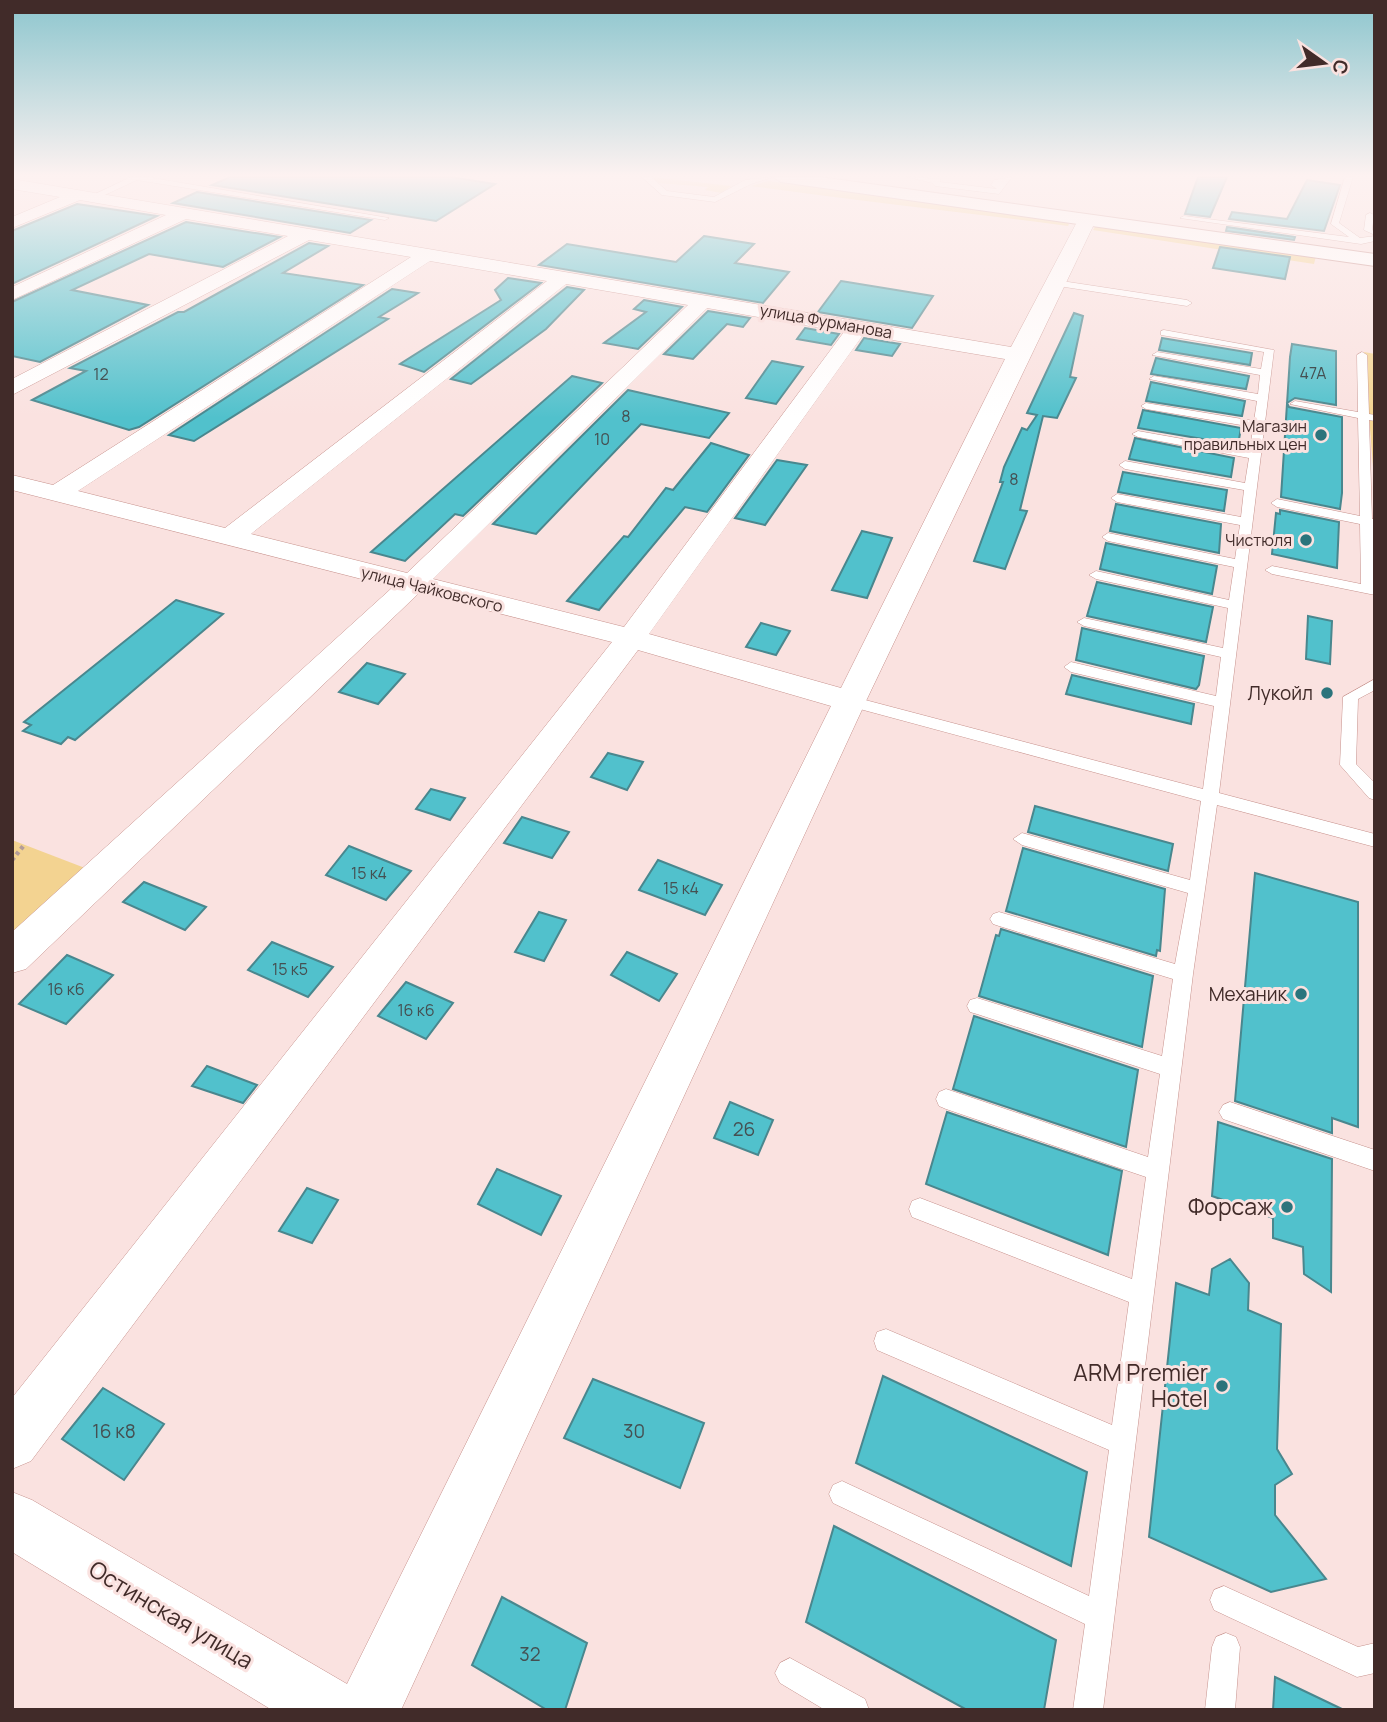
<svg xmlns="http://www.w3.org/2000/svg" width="1387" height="1722" font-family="Manrope,sans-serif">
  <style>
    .green { fill: #f3d391 }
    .building { fill: #51c1cc; stroke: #49878e; stroke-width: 2 }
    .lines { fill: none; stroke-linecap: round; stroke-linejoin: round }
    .lane-casing { stroke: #c7928d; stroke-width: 1 }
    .street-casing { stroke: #c7928d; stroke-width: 1 }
    .primary-casing { stroke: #c7928d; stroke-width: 2 }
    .path { stroke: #b39c9a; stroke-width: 4.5; stroke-dasharray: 3.5 3.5; stroke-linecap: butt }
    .lane { fill: #fff; fill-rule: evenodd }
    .street { fill: #fff; fill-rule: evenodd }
    .primary { fill: #fff; fill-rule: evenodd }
    .poi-dot { fill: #2b747c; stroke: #fae2e0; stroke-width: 2.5 }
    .labels { text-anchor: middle; stroke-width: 6; stroke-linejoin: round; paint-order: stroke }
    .far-street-label { font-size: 16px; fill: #412b29; stroke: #fae2e0 }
    .number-label { font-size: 16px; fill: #455052 }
    .far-poi-label { font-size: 16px; fill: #412b29; stroke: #fae2e0; text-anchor: end }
    .poi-label { font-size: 19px; fill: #412b29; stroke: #fae2e0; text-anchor: end }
    .near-number-label { font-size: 19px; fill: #455052 }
    .near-poi-label { font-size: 23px; fill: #412b29; stroke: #fae2e0; text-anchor: end }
    .near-street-label { font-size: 23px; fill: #412b29; stroke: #fae2e0 }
  </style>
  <rect width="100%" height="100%" fill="#fae2e0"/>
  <g class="green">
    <path d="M652,177L731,186L722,193L705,190L708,187L659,183Z"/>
    <path d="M768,181L1062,220L1069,224L1068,226C962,212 857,201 751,186Z"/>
    <path d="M1095,227H1107L1316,256L1314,264L1093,230Z"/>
    <path d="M1364,352L1375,354V492Z"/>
    <path d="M12,840L98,873L12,949Z"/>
  </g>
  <g class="building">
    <path d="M230,177H451L495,184L436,221L212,185Z"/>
    <path d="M1198,177H1227L1210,217L1185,214Z"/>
    <path d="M1307,180L1340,185L1324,231L1229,219L1232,212L1287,219Z"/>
    <path d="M197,192L371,220L350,233L173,203Z"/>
    <path d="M77,204L157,216L12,284V231Z"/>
    <path d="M186,222L280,237L223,267L149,254L72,290L148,305L40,362L12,356V302Z"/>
    <path d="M1227,227L1295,237L1294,240L1226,231Z"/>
    <path d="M704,236L754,244L735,263L789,272L763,303L539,265L567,244L676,262Z"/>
    <path d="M309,243L328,246L283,273L363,285L139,427L129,430L32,400L86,371L70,368L178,312H184Z"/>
    <path d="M1220,247L1290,257L1285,279L1213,268Z"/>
    <path d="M508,278L541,283L424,372L400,364L501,300L495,290Z"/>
    <path d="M841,281L933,296L912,328L818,312Z"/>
    <path d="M567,287L584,290L546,329L471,384L451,379Z"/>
    <path d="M392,289L418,293L379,317L388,319L194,441L169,435Z"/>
    <path d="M644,300L682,307L638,349L604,343L646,312L634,309Z"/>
    <path d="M708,311L750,318L743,327L727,324L693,359L664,354Z"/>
    <path d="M1074,313L1083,316L1070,377L1076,378L1057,418L1043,416L1020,510L1027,511L1005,569L974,561L1003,482H1000L1004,467L1022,428L1027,430L1037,415L1027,413Z"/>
    <path d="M805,328L839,334L831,345L797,339Z"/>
    <path d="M864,338L900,344L892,356L856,350Z"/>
    <path d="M1162,338L1252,353L1250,365L1159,350Z"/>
    <path d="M1292,344L1336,351V405L1295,398L1287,403L1289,407L1342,417V493L1340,509L1281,497L1290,357Z"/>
    <path d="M1156,358L1249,376L1246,389L1151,374Z"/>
    <path d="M772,361L803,367L776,404L746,398Z"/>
    <path d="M572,376L602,383L463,516L455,514L405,561L371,552Z"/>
    <path d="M1151,382L1245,401L1242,416L1146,401Z"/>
    <path d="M628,390L729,413L709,438L641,424L536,534L493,524Z"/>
    <path d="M1143,410L1241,428L1238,445L1138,428Z"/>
    <path d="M1135,438L1234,458L1231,477L1129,459Z"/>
    <path d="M711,443L749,455L707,512L685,507L599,610L567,601L624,536L628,537L666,488L673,490Z"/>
    <path d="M777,460L807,465L765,525L735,518Z"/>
    <path d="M1123,472L1227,490L1224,511L1118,492Z"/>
    <path d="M1116,504L1221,524L1219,553L1110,531Z"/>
    <path d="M1280,510L1339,522L1337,568L1272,554L1276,513L1280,514Z"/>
    <path d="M862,531L892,538L867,598L832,590Z"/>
    <path d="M1106,543L1217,566L1212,594L1100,569Z"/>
    <path d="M1097,582L1213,607L1206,642L1087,616Z"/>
    <path d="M176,600L223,614L75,740L68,737L61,744L23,731L31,725L24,722Z"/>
    <path d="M1308,616L1332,621L1330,664L1306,659Z"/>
    <path d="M761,623L790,631L776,655L746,647Z"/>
    <path d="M1082,628L1204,656L1199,685L1196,689L1076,660Z"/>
    <path d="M367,663L405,674L378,704L339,692Z"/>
    <path d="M1072,675L1194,704L1191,724L1066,694Z"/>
    <path d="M608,753L643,762L627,790L591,777Z"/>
    <path d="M431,789L465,798L450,820L416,809Z"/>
    <path d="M1035,806L1173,844L1168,871L1028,832Z"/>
    <path d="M522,817L569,832L552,858L504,843Z"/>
    <path d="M349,846L411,871L386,900L326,875Z"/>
    <path d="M1023,848L1165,889L1160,951L1157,950L1156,956L1006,911Z"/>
    <path d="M658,860L722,885L705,915L639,890Z"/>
    <path d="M1255,873L1358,902V1127L1332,1118V1133L1235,1101Z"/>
    <path d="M144,882L206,907L185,930L123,902Z"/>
    <path d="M539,912L566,920L544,961L515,952Z"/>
    <path d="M1001,929L1153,976L1142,1047L979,996L996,935L999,936Z"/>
    <path d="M272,942L333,967L308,997L248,970Z"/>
    <path d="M627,952L677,974L659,1001L611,975Z"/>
    <path d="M67,955L113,975L66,1024L19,1004Z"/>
    <path d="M406,982L453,1003L426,1039L378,1016Z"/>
    <path d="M974,1016L1138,1070L1126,1147L953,1089Z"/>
    <path d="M207,1066L257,1085L243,1103L192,1086Z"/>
    <path d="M730,1102L773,1120L758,1155L714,1138Z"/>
    <path d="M947,1112L1122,1171L1108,1255L926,1184Z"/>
    <path d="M1218,1122L1332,1159L1331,1292L1304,1274L1303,1247L1273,1238V1218L1212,1196Z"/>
    <path d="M497,1169L561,1196L541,1235L478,1204Z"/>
    <path d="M307,1188L338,1200L312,1243L279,1231Z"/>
    <path d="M1230,1259L1249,1283L1248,1310L1281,1324L1277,1449L1292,1474L1275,1485V1515L1326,1579L1271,1592L1149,1537L1176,1283L1209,1295L1212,1269Z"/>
    <path d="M883,1376L1087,1472L1071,1566L856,1463Z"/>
    <path d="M593,1379L704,1423L680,1488L564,1438Z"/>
    <path d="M103,1388L164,1424L124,1480L62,1439Z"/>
    <path d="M834,1526L1056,1640L1044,1710H967L806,1622Z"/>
    <path d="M502,1597L587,1643L565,1710H547L472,1665Z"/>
    <path d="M1275,1677L1344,1710H1273Z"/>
  </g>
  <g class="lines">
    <g class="lane-casing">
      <g id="lane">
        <path d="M131,177H147L389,218L385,220L137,180L96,199L89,197Z"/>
        <path d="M642,177H651L667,191L714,197L745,180L773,177L751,184L715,202L662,195Z"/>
        <path d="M908,177L940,179V182L997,189L991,185L994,180L1012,177L999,194L935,186L932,183Z"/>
        <path d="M1345,177H1353L1339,223L1360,238L1375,236V241L1361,244L1180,218L1184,216L1349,237L1331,224Z"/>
        <path d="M1370,213L1374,215L1372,229L1375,235L1364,230L1366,215Z"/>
        <path d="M1055,280L1187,300L1192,303L1187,306L1052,285Z"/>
        <path d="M1164,330L1274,350L1219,793L1375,834V847L1217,805L1193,974L1103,1710H1073L1085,1624L833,1503L829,1494L833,1485L842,1481L1089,1596L1109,1450L877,1350L874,1341L877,1332L886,1329L1112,1425L1129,1302L912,1217L909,1209L912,1201L920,1198L1132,1279L1146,1177L946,1109L939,1106L936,1099L939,1092L946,1089L1148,1157L1160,1074L977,1014L970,1012L967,1006L970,1000L977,998L1162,1056L1173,979L999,926L993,924L990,919L993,914L999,912L1175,964L1188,893L1022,845L1013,839L1022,833L1190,880L1201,801L845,705L842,701L850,696L1203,789L1214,706L1071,672L1064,667L1071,662L1216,696L1221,657L1084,626L1077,622L1084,618L1223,648L1228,608L1096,579L1089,575L1096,571L1229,600L1234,567L1108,541L1102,537L1108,533L1235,559L1240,525L1117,502L1111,498L1117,494L1241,517L1244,490L1125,469L1119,465L1125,461L1245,483L1249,458L1138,437L1132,434L1138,431L1250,451L1253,427L1146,409L1141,406L1146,403L1254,421L1257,401L1149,379L1154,376L1258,394L1260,375L1152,355L1157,352L1261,369L1264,352L1161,335V331Z"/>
        <path d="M1362,352L1367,355L1369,414L1375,415V421L1369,420L1372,519H1375V595L1272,574L1265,570L1272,566L1361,584L1360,524L1277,507L1271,503L1277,499L1360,516L1358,418L1290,404L1295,401L1358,412L1357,355Z"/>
        <path d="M1375,679V690L1358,699L1356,764L1375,783V800L1369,798L1340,765L1343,697Z"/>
        <path d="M1230,1102L1375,1150V1171L1223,1119L1219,1112L1223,1105Z"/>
        <path d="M1224,1586L1358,1647L1375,1643V1673L1357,1677L1214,1610L1210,1600L1214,1590Z"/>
        <path d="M1226,1633L1236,1637L1240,1647L1235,1710H1205L1212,1647L1216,1637Z"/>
        <path d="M790,1658L865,1699L869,1710H825L780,1683L775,1673L780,1663Z"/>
      </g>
    </g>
    <g class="street-casing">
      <path id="street" d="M12,179L1011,347L1078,220L1087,215L1096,220L866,701L401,1710H272L12,1552V1492L32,1500L347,1684L831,706L638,650L31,1461L12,1469V1398L612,642L419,593L26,969L12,973V932L393,587L12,490V475L53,485L411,257L309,240L12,395V379L288,236L186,219L12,300V287L166,215L80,200L12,228V217L60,197L12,189ZM430,261L547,281L225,528L78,491ZM566,284L688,305L407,573L251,534ZM707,308L844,332L624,627L433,579ZM863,335L1005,359L841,688L649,634Z"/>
    </g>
    <g class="primary-casing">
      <path id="primary" d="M773,177H820L1375,254V266L781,182Z"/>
    </g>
    <path class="path" d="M12,860L25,844"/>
    <use href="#lane" class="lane"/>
    <use href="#street" class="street"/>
    <use href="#primary" class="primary"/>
  </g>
  <linearGradient id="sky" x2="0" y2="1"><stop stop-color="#8dc6ce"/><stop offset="0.42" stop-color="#fdf2f1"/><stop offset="1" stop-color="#fdf2f1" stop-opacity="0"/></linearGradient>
  <rect width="1387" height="418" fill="url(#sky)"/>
  <g class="poi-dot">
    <circle cx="1321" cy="435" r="7"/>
    <circle cx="1306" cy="540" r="7"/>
    <circle cx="1327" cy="693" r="7"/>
    <circle cx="1301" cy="994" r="7"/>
    <circle cx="1287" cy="1207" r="7"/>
    <circle cx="1222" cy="1386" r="7"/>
  </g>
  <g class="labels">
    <g class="far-street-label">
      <text transform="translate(826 321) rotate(10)" y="6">улица Фурманова</text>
      <text transform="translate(432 589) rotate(14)" y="6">улица Чайковского</text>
    </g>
    <g class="number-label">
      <text x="1313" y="379">47А</text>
      <text x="101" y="380">12</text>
      <text x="626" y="422">8</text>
      <text x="602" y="445">10</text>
      <text x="1014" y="485">8</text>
      <text x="369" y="879">15 к4</text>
      <text x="681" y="894">15 к4</text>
      <text x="290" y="975">15 к5</text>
      <text x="66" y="995">16 к6</text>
      <text x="416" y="1016">16 к6</text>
    </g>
    <g class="far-poi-label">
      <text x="1307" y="432">Магазин<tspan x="1307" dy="18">правильных цен</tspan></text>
      <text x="1292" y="546">Чистюля</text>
    </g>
    <g class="poi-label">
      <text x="1313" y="700">Лукойл</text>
      <text x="1287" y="1001">Механик</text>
    </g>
    <g class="near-number-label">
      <text x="744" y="1136">26</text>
      <text x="114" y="1438">16 к8</text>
      <text x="634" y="1438">30</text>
      <text x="530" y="1661">32</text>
    </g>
    <g class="near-poi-label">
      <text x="1273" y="1215">Форсаж</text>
      <text x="1208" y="1381">ARM Premier<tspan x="1208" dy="26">Hotel</tspan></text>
    </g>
    <g class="near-street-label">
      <text transform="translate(171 1615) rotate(31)" y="8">Остинская улица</text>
    </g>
  </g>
  <rect width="1387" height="1722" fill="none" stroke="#412b29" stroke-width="28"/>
  <g transform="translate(1324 63) rotate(104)" stroke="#fae2e0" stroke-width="5" paint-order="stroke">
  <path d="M0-5L12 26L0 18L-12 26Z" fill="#412b29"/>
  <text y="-10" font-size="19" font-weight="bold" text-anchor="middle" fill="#412b29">С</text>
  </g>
</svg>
